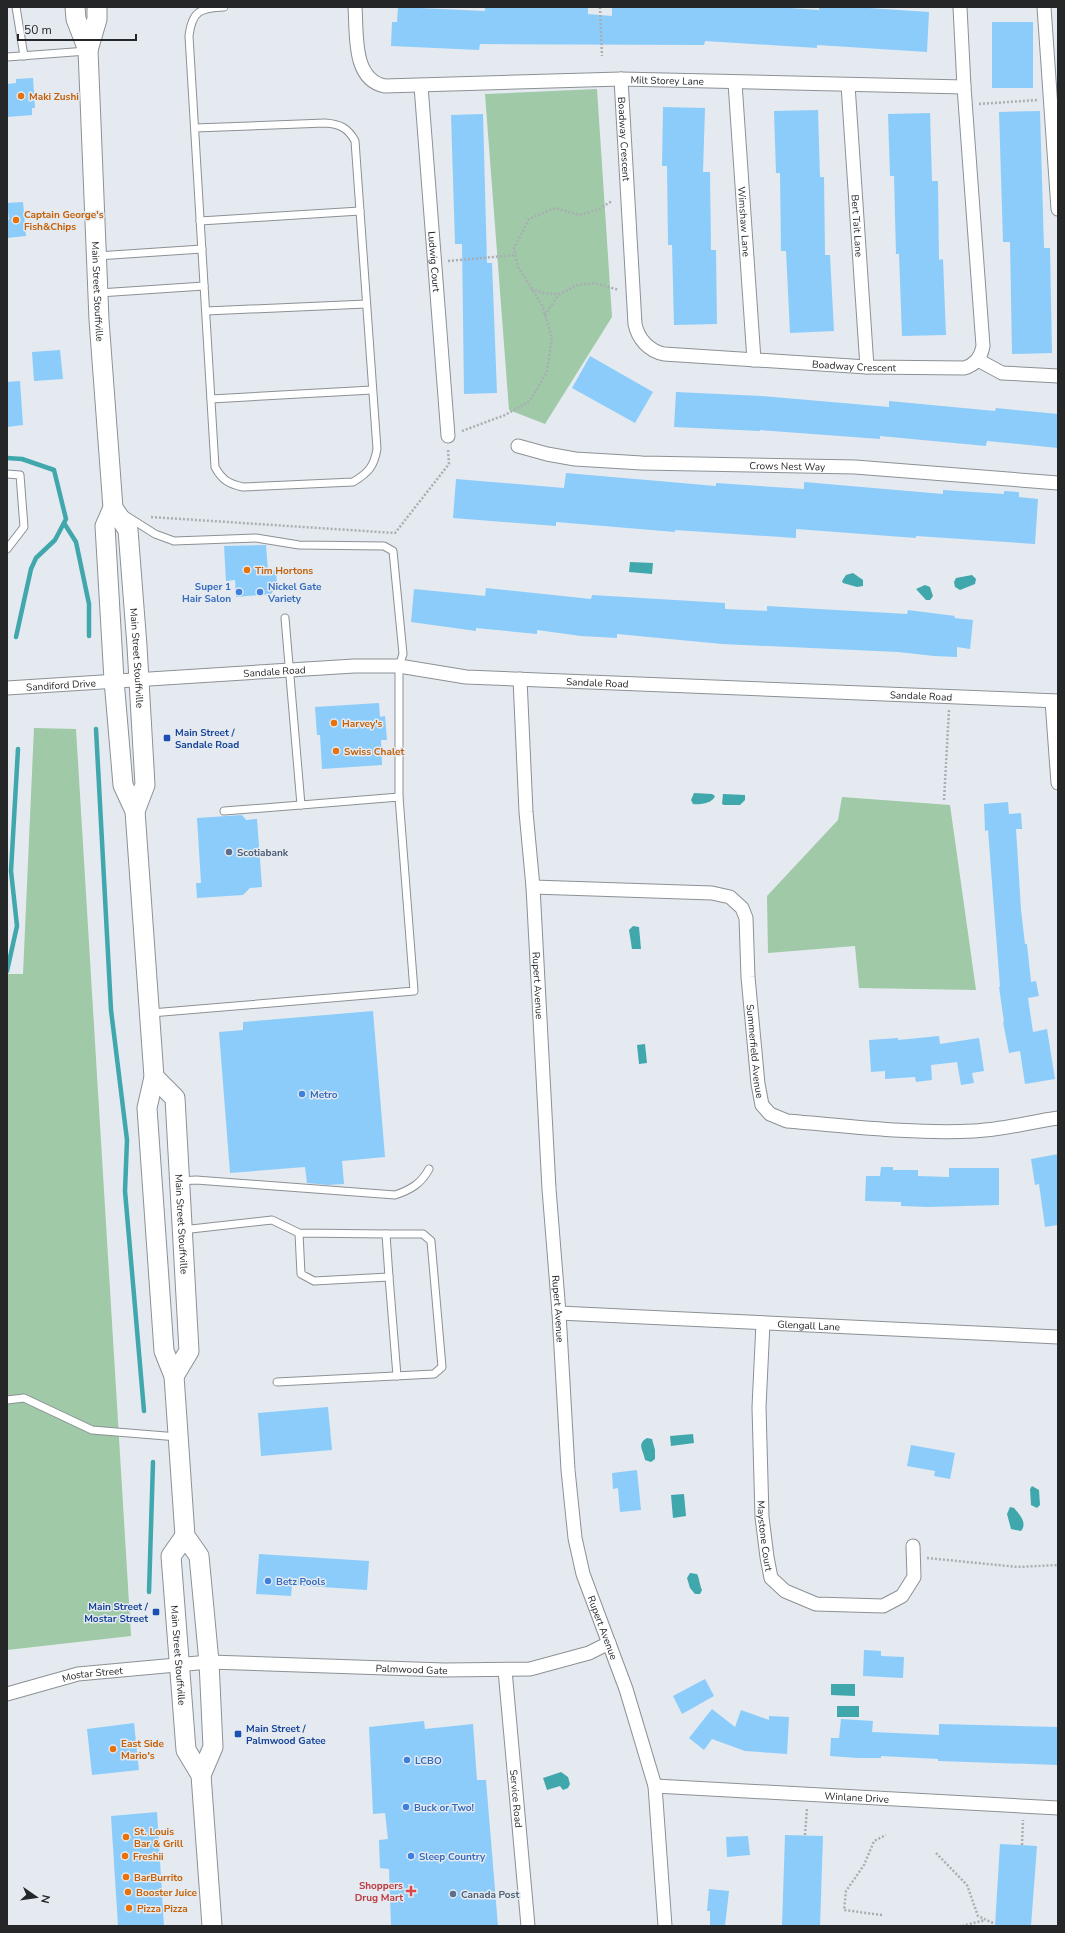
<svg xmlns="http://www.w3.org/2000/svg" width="1065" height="1933" font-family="'Nunito Sans',sans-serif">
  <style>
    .green { fill: #9fc9a7 }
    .water { fill: #40a7ad }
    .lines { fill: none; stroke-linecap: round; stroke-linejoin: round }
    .stream { stroke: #40a7ad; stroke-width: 4.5 }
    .building { fill: #8cccfb }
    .service-casing { stroke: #8b9195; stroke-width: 9 }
    .minor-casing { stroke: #8b9195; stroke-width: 15 }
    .secondary-casing { stroke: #8b9195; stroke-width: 21 }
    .path { stroke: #a9aeb2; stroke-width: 2.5; stroke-dasharray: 2 2; stroke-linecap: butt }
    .service { stroke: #fff; stroke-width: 7 }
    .minor { stroke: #fff; stroke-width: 13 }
    .secondary { stroke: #fff; stroke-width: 19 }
    .food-dot { fill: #e8710a; stroke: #e4eaef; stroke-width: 1.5 }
    .shop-dot { fill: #3f7fe0; stroke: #e4eaef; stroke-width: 1.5 }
    .transit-dot { fill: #1a4fb4; stroke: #e4eaef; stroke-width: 1.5 }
    .service-dot { fill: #5c6f8a; stroke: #e4eaef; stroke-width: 1.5 }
    .health-dot { fill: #e0444e; stroke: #e4eaef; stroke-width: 1.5 }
    .labels { text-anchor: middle; stroke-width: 3; stroke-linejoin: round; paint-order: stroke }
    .street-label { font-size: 10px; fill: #242628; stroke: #e4eaef }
    .food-label { font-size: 10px; font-weight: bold; fill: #c56008; stroke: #e4eaef; text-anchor: start }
    .shop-label { font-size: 10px; font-weight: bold; fill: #366cbe; stroke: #e4eaef; text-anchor: start }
    .transit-label { font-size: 10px; font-weight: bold; fill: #164399; stroke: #e4eaef; text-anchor: start }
    .service-label { font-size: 10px; font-weight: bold; fill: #4e5e75; stroke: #e4eaef; text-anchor: start }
    .health-label { font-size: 10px; font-weight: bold; fill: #be3a42; stroke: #e4eaef; text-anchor: end }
  </style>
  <rect width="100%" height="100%" fill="#e4eaef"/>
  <g class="green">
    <path d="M597,89L612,317L545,424L509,410L485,94Z"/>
    <path d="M34,728L76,729L131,1636L7,1650V974H23Z"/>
    <path d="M842,797L950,805L976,990L859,988L855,946L768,953L767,896L838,820Z"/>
  </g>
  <g class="water">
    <path d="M630,562L653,563L652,574L629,572Z"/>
    <path d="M853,573L863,580V586L857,587L843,583L842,581L846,575Z"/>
    <path d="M972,575L976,579L975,584L960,590L955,587L954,582L956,578Z"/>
    <path d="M925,585L930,587L933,596L930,600H926L916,589Z"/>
    <path d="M694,793L712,794L715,796C713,803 700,805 693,804L691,800Z"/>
    <path d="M723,794L745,795V800L740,805H724L722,804Z"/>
    <path d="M633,926L639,927L641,949H632L629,930Z"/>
    <path d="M645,1044L647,1063L639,1064L637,1045Z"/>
    <path d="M693,1434L694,1443L671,1446L670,1436Z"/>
    <path d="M647,1438L652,1439L655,1450V1459L651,1462L645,1460C644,1451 636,1444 647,1438Z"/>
    <path d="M1032,1486L1039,1490L1040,1505L1037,1508L1031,1505L1030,1489Z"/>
    <path d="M684,1494L686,1516L673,1518L671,1495Z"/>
    <path d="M1010,1507L1014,1508C1019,1514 1028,1523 1021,1531L1011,1529L1007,1514Z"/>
    <path d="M690,1573L697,1574C699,1577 700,1586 702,1590L700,1594H695L690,1588L687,1578Z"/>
    <path d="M831,1684H855V1696L831,1695Z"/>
    <rect x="837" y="1706" width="22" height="11"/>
    <path d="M561,1772L568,1777L570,1784L568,1788L563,1790L560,1786L547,1790L543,1778Z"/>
  </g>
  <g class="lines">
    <g class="stream">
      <path d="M7,458L22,459L54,470L66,519L55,540L36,558L31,569L16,637"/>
      <path d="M64,523L76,542L89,604V636"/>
      <path d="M96,729L111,1010L127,1140L125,1191L144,1411"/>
      <path d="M7,971L17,926L11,871L18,749"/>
      <path d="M149,1592L153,1462"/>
    </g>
  </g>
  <g class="building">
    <path d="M398,7L485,11V7H588V14L612,16V7H776L819,10V7H854L929,12L927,52L817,45V48L705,41L704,45L480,44L479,50L391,46L392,22H397Z"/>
    <rect x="992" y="22" width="41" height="66"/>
    <path d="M33,78L35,108H32V115L7,117V84L16,83V79Z"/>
    <path d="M663,107L705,108L703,172H710L711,250H716L717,324L674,325L672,245H668L667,166H662Z"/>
    <path d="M818,110L820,177H824L825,255H830L834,331L790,333L786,251H781L780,173H776L774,111Z"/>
    <path d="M1040,111L1044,248H1050L1052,353L1012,354L1010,242H1003L999,112Z"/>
    <path d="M930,113L932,181H938L939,260L943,259L946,335L902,336L899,254H896L894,176H890L888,114Z"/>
    <path d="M483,114L487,263H492L497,393L464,394L462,244H455L451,115Z"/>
    <path d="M23,202L26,236L7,238V220H9L7,203Z"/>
    <path d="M60,350L63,379L34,381L32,352Z"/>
    <path d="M590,356L653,392L635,423L572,388Z"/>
    <path d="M20,381L23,425L7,427V382Z"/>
    <path d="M676,392L762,396L889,407V401L995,411L996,408L1058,414V448L987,441L986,446L880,436V439L760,430V431L674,427Z"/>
    <path d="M566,473L716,486V483L804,489V482L943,494V490L1004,494V491L1019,492V497L1038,499L1035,544L916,536V538L796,529V538L675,530V532L556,522V526L453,518L456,479L564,488Z"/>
    <path d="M266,545L268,571L276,570L277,586L271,594L236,597L235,580L226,581L224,546Z"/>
    <path d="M486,588L591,599L592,595L725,603V609L767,611V606L907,614L908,610L955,616L954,618L973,620L970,649L957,647V657L934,656L898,652L722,644L617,634V638L581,636L537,630V634L476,628V631L411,622L414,589L485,596Z"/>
    <path d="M379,703L380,717L385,716L387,740H381L382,765L322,769L320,735H317L315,707Z"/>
    <path d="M1008,802L1009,814L1021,813L1022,829H1016L1021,910L1025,944H1027L1031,982L1036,981L1039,996L1028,998L1033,1032L1047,1029L1055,1079L1025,1084L1020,1051L1009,1053L1003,1022H1004L999,987H1000L988,830L985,831L984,804Z"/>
    <path d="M242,815L246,820L257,819L262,887L250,888L243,895L197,898L196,883H201L197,818Z"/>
    <path d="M373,1011L385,1157L342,1161L344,1184L328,1185L307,1183L305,1167L230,1173L219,1032L243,1030V1022Z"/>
    <path d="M939,1036L940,1044L979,1038L984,1071L972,1073L974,1083L961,1085L957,1062L931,1065L932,1080L916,1082L915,1077L885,1079V1071L871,1072L869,1040L898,1038V1040Z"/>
    <path d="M1058,1154V1225L1045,1227L1039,1184L1035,1185L1031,1159Z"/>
    <path d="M881,1167H893V1170H918V1176L949,1177V1168H999V1205L929,1207L901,1206V1202L865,1201L866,1176H880Z"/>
    <path d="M328,1407L332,1450L261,1456L258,1413Z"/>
    <path d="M911,1445L955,1453L950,1479L934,1476L935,1471L907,1466Z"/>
    <path d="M637,1470L641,1510L620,1512L618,1488L613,1489L612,1473Z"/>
    <path d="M259,1554L369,1561L367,1590L292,1585L291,1596L256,1594Z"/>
    <path d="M864,1650L881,1651V1656L904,1657L903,1678L863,1676Z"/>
    <path d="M705,1679L714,1696L682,1714L673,1696Z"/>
    <path d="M712,1709L735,1727L741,1710L769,1720V1716L789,1717L787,1754L745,1751L712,1739L704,1750L689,1738Z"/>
    <path d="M841,1719L873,1721L872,1732L939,1735V1724L1058,1727V1765L938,1761V1759L881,1756V1758H857L830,1756L831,1738H839Z"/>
    <path d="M424,1721L425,1729L473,1724L477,1780H486L498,1926H391L389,1869L380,1868L379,1840L388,1839L385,1813L373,1814L369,1727Z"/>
    <path d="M134,1723L139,1770L92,1775L87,1729Z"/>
    <path d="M157,1812L164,1926H118L111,1816Z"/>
    <path d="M785,1835L823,1836L820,1926H782Z"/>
    <path d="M748,1836L750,1855L727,1857L726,1837Z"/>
    <path d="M1000,1844L1037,1846L1031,1926H995Z"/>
    <path d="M709,1889L729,1891L725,1926H710V1911H707Z"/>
  </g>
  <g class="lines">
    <g class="service-casing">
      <g id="service">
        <path d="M16,7L24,56"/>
        <path d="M7,57L87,51"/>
        <path d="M195,128L325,123C340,124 348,128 355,141L377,449C374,467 368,473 353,482L243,487C229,484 222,480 215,467L189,36C192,11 200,8 224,7"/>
        <path d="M200,221L360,211"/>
        <path d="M97,256L202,249"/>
        <path d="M99,293L204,286"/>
        <path d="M206,311L366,304"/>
        <path d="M211,399L372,390"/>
        <path d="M7,474L20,475L24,527L7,549"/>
        <path d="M125,515L155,534L174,541L256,538L299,545L384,546L393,551L403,654L399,666V797"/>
        <path d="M224,811L301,805"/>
        <path d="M151,1013L414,991L399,797L301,805L285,618"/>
        <path d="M180,1181L196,1180L395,1195C410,1190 421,1184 429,1169"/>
        <path d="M182,1230L272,1220L299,1233L301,1274L314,1281L389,1277L386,1234L299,1233"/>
        <path d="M389,1277L397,1376"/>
        <path d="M277,1382L434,1374L442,1367L431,1241L423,1234H386"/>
        <path d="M7,1400L24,1398L92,1430L178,1437"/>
      </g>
    </g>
    <g class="minor-casing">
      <g id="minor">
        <path id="s1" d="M355,7C357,33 352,80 385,86L621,79L964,87"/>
        <path d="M1044,7L1058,209"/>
        <path id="s2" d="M621,79L635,324C638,339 649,351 664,354L867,367L964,368C975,365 981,358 983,346L964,87L960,7"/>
        <path id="s3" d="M735,83L754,360"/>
        <path id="s4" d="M848,85L867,367"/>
        <path id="s5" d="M421,86L448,436"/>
        <path d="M978,360L1002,373L1058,376"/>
        <path id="s6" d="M518,446L547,454L575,459L642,463L855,467L1058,483"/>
        <path id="s7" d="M520,679L526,812L533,887L549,1189L559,1313L568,1470L575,1538L583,1574L626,1689L655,1786L665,1926"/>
        <path id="s8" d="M7,688L354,666H399L466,677L1058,701"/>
        <path d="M1052,701L1058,783"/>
        <path id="s9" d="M533,887L712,893L730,897L742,908L746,918L748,977L758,1084L762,1105L770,1114L787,1121C849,1126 911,1134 974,1131C1002,1130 1030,1122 1058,1118"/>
        <path id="s10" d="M559,1313L1058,1337"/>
        <path id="s11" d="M763,1323L759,1407L762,1517L767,1557L771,1578L785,1591L816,1604L883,1606L902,1596L914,1577L913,1546"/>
        <path id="s12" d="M505,1670L528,1926"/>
        <path id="s13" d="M7,1694L78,1674L209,1662L444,1670L530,1669L589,1653L609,1643"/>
        <path id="s14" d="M655,1786L1058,1808"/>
      </g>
    </g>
    <g class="secondary-casing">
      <g id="secondary">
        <path d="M75,7L76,19L88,50"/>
        <path id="s15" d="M97,7V19L88,50L99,320L113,508L128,530L137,646L145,785L135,811"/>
        <path d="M113,508L105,526L114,680L123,785L135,811L154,1077L147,1108L164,1351L174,1376L185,1536L199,1556L209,1662L213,1747L201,1775"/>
        <path id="s16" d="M154,1077L175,1098L189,1351L174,1376"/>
        <path id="s17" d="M185,1536L171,1556L186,1750L201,1775L212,1926"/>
      </g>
    </g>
    <g class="path">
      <path d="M600,7L602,56"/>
      <path d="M979,104L1038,100"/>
      <path d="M448,261L516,255"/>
      <path d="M531,289L544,293L560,294L577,285L595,283L619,290"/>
      <path d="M545,315L559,294"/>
      <path d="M462,431L505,415L530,401L547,371L552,338L542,305L518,267L514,248L529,219L555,208L580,215L599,209L612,201"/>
      <path d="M151,517L395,533L449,464L448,450"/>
      <path d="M944,800L949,710"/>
      <path d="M927,1558L1018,1567L1058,1565"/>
      <path d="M805,1835L807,1808"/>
      <path d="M1022,1845L1023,1820"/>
      <path d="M936,1853L967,1885L978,1916L993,1923"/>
      <path d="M882,1915L844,1910L846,1891L864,1865L874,1841L886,1835"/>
      <path d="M962,1926L985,1920"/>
    </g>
    <use href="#service" class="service"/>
    <use href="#minor" class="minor"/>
    <use href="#secondary" class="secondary"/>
  </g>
  <g class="food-dot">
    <circle cx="21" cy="96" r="4"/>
    <circle cx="16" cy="220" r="4"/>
    <circle cx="247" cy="570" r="4"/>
    <circle cx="334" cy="723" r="4"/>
    <circle cx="336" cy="751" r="4"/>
    <circle cx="113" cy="1749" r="4"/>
    <circle cx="126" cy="1837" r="4"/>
    <circle cx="125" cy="1856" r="4"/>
    <circle cx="126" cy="1877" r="4"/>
    <circle cx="128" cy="1892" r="4"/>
    <circle cx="129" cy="1908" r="4"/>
  </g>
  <g class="shop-dot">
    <circle cx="239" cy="592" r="4"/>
    <circle cx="260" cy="592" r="4"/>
    <circle cx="302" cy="1094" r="4"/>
    <circle cx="268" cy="1581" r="4"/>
    <circle cx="407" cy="1760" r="4"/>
    <circle cx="406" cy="1807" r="4"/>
    <circle cx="411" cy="1856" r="4"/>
  </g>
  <g class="transit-dot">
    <rect x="163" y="734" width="8" height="8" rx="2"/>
    <rect x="152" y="1608" width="8" height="8" rx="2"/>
    <rect x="234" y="1730" width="8" height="8" rx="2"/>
  </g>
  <g class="service-dot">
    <circle cx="229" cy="852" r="4"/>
    <circle cx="453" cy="1894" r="4"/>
  </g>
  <path class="health-dot" d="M409 1885h4v4h4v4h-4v4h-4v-4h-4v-4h4z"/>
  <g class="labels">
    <g class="street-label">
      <text dy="4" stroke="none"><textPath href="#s1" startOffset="374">Milt Storey Lane</textPath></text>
      <text dy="4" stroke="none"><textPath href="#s2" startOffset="60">Boadway Crescent</textPath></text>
      <text dy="4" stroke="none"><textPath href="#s3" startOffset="139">Wimshaw Lane</textPath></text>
      <text dy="4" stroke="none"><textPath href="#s4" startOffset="141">Bert Tait Lane</textPath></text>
      <text dy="4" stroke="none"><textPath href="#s5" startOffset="176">Ludwig Court</textPath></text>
      <text dy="4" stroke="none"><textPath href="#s15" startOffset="286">Main Street Stouffville</textPath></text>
      <text dy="4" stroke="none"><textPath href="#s2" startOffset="480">Boadway Crescent</textPath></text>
      <text dy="4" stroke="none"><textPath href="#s6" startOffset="271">Crows Nest Way</textPath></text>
      <text dy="4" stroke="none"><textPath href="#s15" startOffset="658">Main Street Stouffville</textPath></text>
      <text dy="4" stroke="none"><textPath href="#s8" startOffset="268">Sandale Road</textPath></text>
      <text dy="4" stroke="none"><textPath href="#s8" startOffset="592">Sandale Road</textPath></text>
      <text dy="4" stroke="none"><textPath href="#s8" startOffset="54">Sandiford Drive</textPath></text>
      <text dy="4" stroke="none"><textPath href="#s8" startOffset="916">Sandale Road</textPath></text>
      <text dy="4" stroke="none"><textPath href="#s7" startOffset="307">Rupert Avenue</textPath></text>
      <text dy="4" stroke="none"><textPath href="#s9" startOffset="358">Summerfield Avenue</textPath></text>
      <text dy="4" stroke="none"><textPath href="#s16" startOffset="156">Main Street Stouffville</textPath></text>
      <text dy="4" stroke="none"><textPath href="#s7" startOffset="631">Rupert Avenue</textPath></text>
      <text dy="4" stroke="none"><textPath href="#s10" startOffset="250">Glengall Lane</textPath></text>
      <text dy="4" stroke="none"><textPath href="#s11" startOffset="213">Maystone Court</textPath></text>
      <text dy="4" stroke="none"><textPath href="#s7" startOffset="955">Rupert Avenue</textPath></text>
      <text dy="4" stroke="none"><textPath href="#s17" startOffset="124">Main Street Stouffville</textPath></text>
      <text dy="4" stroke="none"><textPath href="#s13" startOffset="408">Palmwood Gate</textPath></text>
      <text dy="4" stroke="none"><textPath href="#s13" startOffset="88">Mostar Street</textPath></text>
      <text dy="4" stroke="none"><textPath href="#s12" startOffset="129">Service Road</textPath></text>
      <text dy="4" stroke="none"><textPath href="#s14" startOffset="202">Winlane Drive</textPath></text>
    </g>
    <g class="food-label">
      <text x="29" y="100">Maki Zushi</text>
      <text x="24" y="218">Captain George's<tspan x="24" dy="12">Fish&amp;Chips</tspan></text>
      <text x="255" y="574">Tim Hortons</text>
      <text x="342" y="727">Harvey's</text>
      <text x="344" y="755">Swiss Chalet</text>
      <text x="121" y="1747">East Side<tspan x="121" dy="12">Mario's</tspan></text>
      <text x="134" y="1835">St. Louis<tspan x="134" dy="12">Bar &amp; Grill</tspan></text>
      <text x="133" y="1860">Freshii</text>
      <text x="134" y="1881">BarBurrito</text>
      <text x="136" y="1896">Booster Juice</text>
      <text x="137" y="1912">Pizza Pizza</text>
    </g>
    <g class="shop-label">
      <text x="231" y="590" text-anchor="end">Super 1<tspan x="231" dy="12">Hair Salon</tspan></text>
      <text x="268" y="590">Nickel Gate<tspan x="268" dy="12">Variety</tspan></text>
      <text x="310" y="1098">Metro</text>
      <text x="276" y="1585">Betz Pools</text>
      <text x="415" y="1764">LCBO</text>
      <text x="414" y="1811">Buck or Two!</text>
      <text x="419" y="1860">Sleep Country</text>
    </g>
    <g class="transit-label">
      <text x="175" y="736">Main Street /<tspan x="175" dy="12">Sandale Road</tspan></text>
      <text x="148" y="1610" text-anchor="end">Main Street /<tspan x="148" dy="12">Mostar Street</tspan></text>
      <text x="246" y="1732">Main Street /<tspan x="246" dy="12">Palmwood Gatee</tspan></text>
    </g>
    <g class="service-label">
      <text x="237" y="856">Scotiabank</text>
      <text x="461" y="1898">Canada Post</text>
    </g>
    <g class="health-label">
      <text x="403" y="1889">Shoppers<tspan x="403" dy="12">Drug Mart</tspan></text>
    </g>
  </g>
  <rect width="1065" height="1933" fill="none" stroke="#242628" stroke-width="16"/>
  <g transform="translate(36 1897) rotate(103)" stroke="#e4eaef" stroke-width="3" paint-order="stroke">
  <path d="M0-3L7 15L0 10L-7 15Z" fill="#242628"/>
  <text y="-6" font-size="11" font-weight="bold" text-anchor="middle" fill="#242628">N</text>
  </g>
  <path d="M18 34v6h118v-6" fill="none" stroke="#242628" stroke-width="2"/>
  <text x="24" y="34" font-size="12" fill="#242628" stroke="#e4eaef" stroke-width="3" paint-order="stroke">50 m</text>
</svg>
